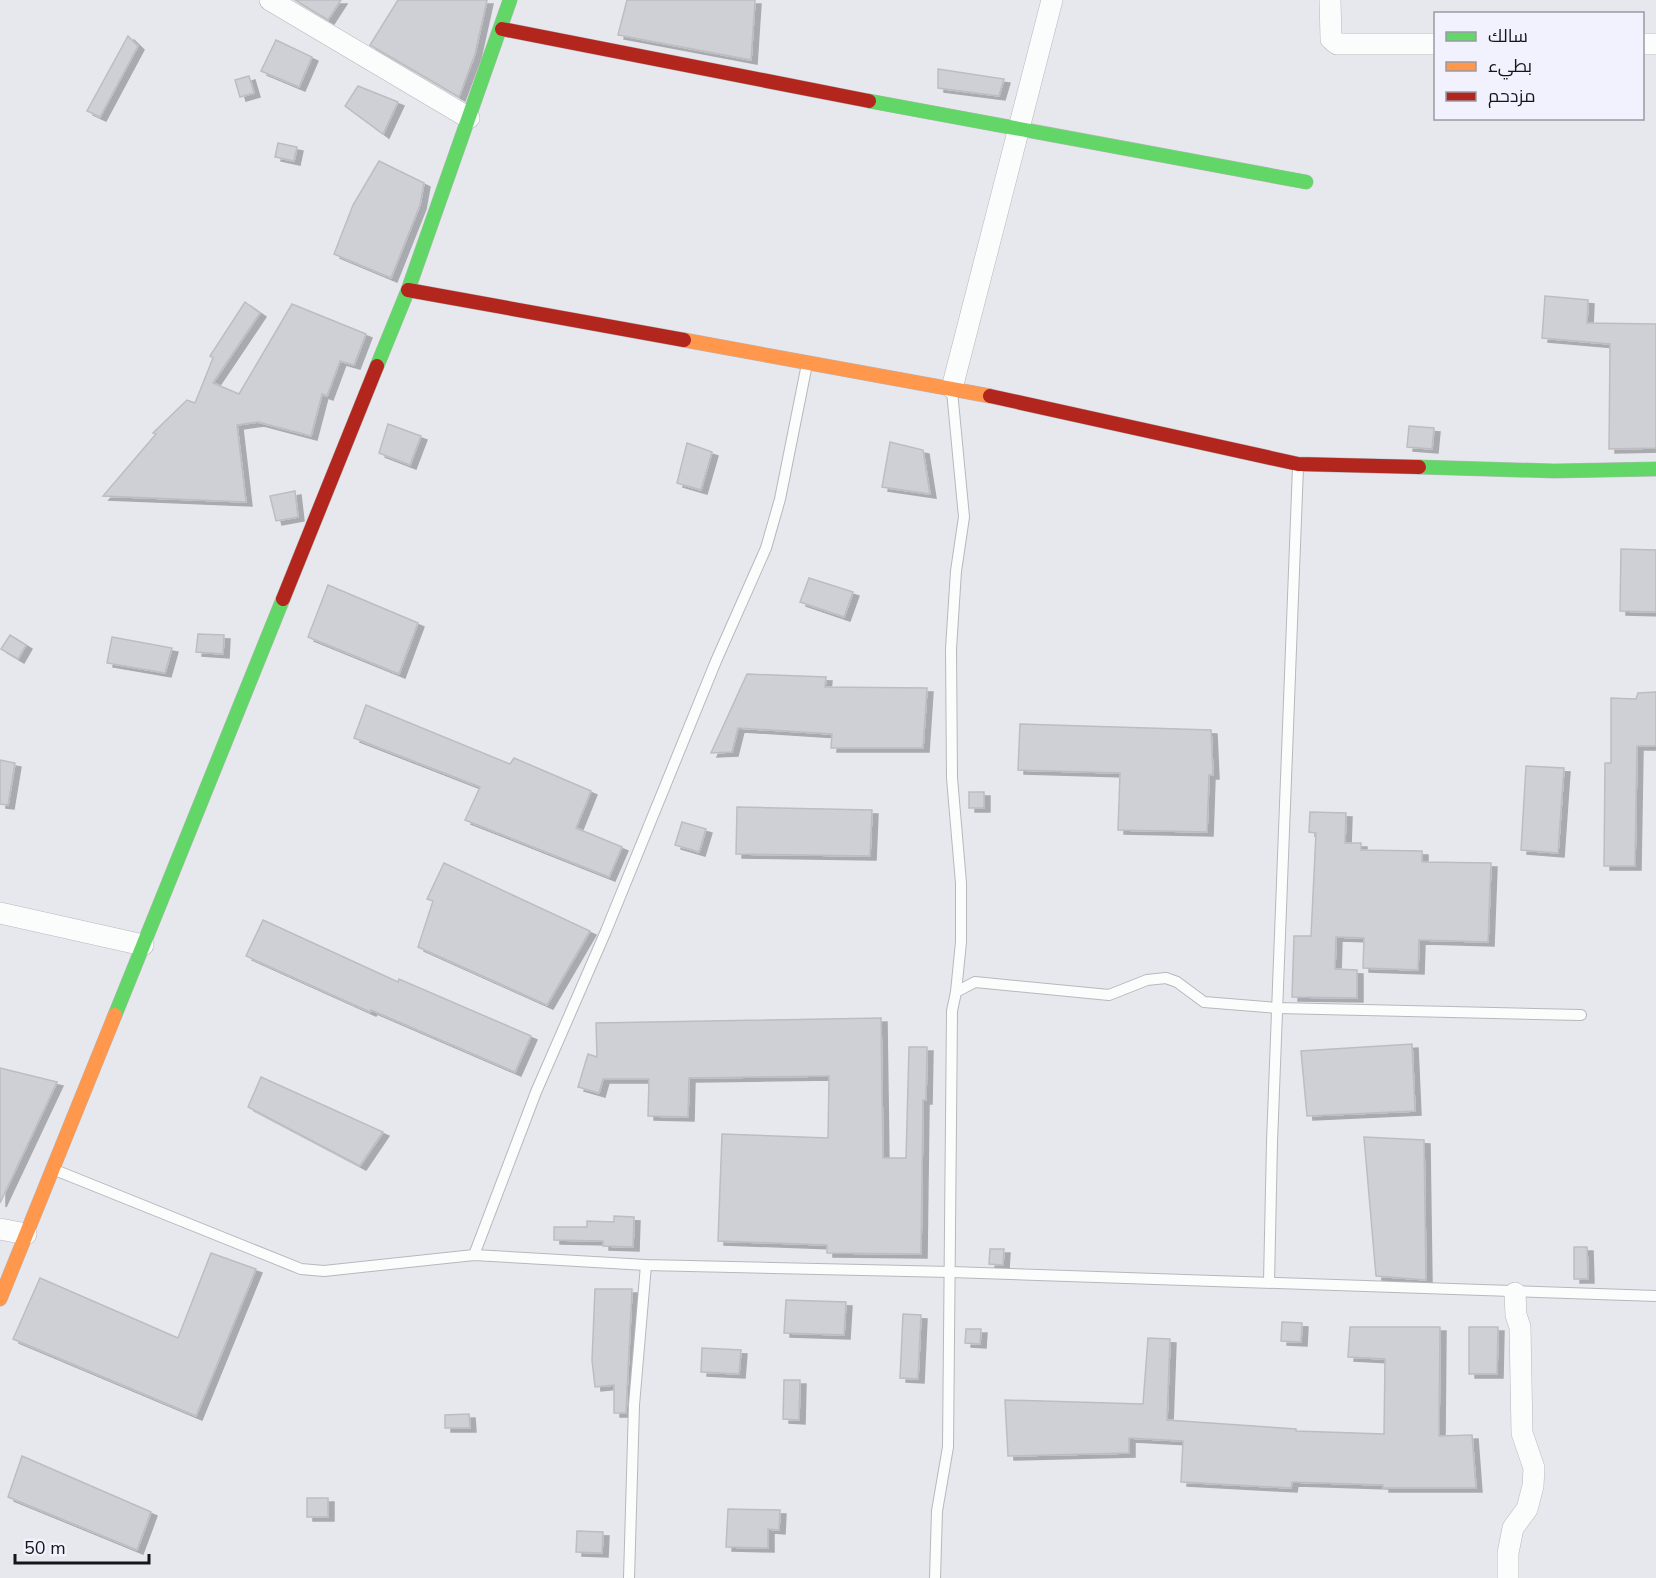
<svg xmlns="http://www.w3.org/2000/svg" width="1656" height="1578" font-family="'Nunito Sans',Cairo,sans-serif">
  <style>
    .building { fill: #cfd0d5; stroke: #bdbdc1; stroke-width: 1.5; filter: url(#shadow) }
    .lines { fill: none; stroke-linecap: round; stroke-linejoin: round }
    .lane-casing { stroke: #b7b8bc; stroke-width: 12 }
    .street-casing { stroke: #b7b8bc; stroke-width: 22 }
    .fast-casing { stroke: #b7b8bc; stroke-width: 15 }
    .slow-casing { stroke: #b7b8bc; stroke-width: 15 }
    .jam-casing { stroke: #b7b8bc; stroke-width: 15 }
    .lane { stroke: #fbfcfc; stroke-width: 10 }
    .street { stroke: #fbfcfc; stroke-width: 21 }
    .fast { stroke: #63d668; stroke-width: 14 }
    .slow { stroke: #ff974d; stroke-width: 14 }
    .jam { stroke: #b3261e; stroke-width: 14 }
  </style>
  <defs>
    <filter id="shadow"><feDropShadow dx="6" dy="4" stdDeviation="0" flood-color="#0004"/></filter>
  </defs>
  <rect width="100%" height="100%" fill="#e7e8ee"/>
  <g class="building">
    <path d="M295,0H341L328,20Z"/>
    <path d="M398,0H487L475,54L459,97L370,45Z"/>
    <path d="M627,0H755L751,60L618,35Z"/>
    <path d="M128,36L138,46L100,117L87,111Z"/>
    <path d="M276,40L312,57L299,87L261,71Z"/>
    <path d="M938,69L1004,79L999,96L938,88Z"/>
    <path d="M249,76L254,93L240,97L235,80Z"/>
    <path d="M358,86L398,102L383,134L345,106Z"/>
    <path d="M278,143L297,147L294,161L275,157Z"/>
    <path d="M379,161L424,183L420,205L391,278L334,254L353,205Z"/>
    <path d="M1545,296L1588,300L1587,323L1656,324V448L1609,449L1610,344L1542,338Z"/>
    <path d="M245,302L260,313L213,383L239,394L292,304L366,334L354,365L340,361L327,396L322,394L311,436L258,422L237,425L246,502L103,496L156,434L153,433L187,400L195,403L213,358L210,356Z"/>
    <path d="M388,424L421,436L410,465L379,453Z"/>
    <path d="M1409,426L1434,428L1432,449L1407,447Z"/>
    <path d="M890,442L923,450L930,494L882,487Z"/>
    <path d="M687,443L712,452L701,490L677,483Z"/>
    <path d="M295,491L298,517L276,521L270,496Z"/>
    <path d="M1621,549L1656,550V612L1620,611Z"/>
    <path d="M809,578L853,592L844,617L800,602Z"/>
    <path d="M328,585L418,623L399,674L308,637Z"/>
    <path d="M198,634L224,635L223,654L196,652Z"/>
    <path d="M10,635L26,645L18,659L1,649Z"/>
    <path d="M112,637L172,648L165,673L107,663Z"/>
    <path d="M747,674L826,677L825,687L927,688L923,748H831L832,734L738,728L732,752L711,753Z"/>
    <path d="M1656,692V746H1637L1635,866H1604L1605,763H1611V698L1636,699L1638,693Z"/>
    <path d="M366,705L510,764L514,758L591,791L576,828L622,847L609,877L465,820L480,787L354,738Z"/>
    <path d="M1020,724L1211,730L1213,775H1209L1207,832L1118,830L1120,773L1018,770Z"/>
    <path d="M0,760L15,763L8,805L0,804Z"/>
    <path d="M1526,766L1564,768L1558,853L1521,850Z"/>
    <rect x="969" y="792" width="15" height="16"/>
    <path d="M737,807L872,810L870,856L736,854Z"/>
    <path d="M1310,812L1346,813L1345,843H1361V850L1422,851V862L1491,863L1488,942L1419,940L1418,970L1363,968L1364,938L1336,937L1335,969L1357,970V998L1292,997L1294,936H1311L1316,833L1309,832Z"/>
    <path d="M682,822L706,829L699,852L675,845Z"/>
    <path d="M444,863L590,931L547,1005L418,947L433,901L427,899Z"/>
    <path d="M263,920L398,982L399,979L531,1036L515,1072L371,1010L370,1012L246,956Z"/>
    <path d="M881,1018L883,1158H906L909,1047H927L926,1100H923L921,1254L827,1253V1245L718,1241L722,1134L828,1138L829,1076L689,1078L688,1117L648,1116L649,1079H603L599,1093L578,1087L588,1054L597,1057L596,1023Z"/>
    <path d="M1412,1044L1415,1111L1307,1116L1301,1051Z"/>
    <path d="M0,1068L57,1082L0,1203Z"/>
    <path d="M261,1077L383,1132L360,1166L248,1107Z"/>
    <path d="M1364,1137L1424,1140L1426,1280L1376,1276Z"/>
    <path d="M614,1216L634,1217L633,1247L603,1246V1241L554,1240V1227H587V1221L614,1222Z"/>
    <path d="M1574,1247H1587L1588,1279H1574Z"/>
    <path d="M990,1249H1004L1003,1265L989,1264Z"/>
    <path d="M211,1253L256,1269L196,1416L13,1339L40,1278L178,1338Z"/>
    <path d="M595,1289H632L626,1413H614V1385L595,1387L592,1360Z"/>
    <path d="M786,1300L846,1302L844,1335L784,1333Z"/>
    <path d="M903,1314L921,1315L918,1379L900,1378Z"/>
    <path d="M1282,1322L1302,1323L1301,1342L1281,1341Z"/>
    <path d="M1350,1327H1440L1439,1436L1472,1435L1476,1488H1383V1485L1292,1482L1291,1488L1181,1482L1183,1441L1129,1438V1453L1008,1456L1005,1400L1143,1404L1148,1338L1170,1339L1167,1420L1296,1429V1431L1384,1434L1385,1359L1348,1357Z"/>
    <path d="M1469,1327H1498L1497,1374H1469Z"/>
    <path d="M966,1329H981L980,1344L965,1343Z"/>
    <path d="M702,1348L741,1350L739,1374L701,1372Z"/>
    <path d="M784,1380H800L799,1420L783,1419Z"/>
    <path d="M469,1414L470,1428H445V1415Z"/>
    <path d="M22,1456L151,1512L137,1550L8,1497Z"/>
    <rect x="307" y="1498" width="21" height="19"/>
    <path d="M728,1509L780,1510L779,1530L768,1529V1548L726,1547Z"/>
    <path d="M577,1531L603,1532L602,1553L576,1552Z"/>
  </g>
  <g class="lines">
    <g class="lane-casing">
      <g id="lane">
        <path d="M952,391L964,517L956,571L951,649L952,778L961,883V942L956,992"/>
        <path d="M55,1170L301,1269L324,1271L474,1255L646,1265L951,1272L1656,1296"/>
        <path d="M474,1255L536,1092L606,931L716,661L766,548L780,499L807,364"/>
        <path d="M1269,1282L1272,1142L1298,467"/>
        <path d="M629,1578L634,1405L646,1265"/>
        <path d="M935,1578L937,1511L948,1447L952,1011L956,992L975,982L1109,995L1147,980L1166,978L1177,982L1204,1002L1277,1008L1581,1015"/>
      </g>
    </g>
    <g class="street-casing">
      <g id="street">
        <path d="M270,0L469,118"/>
        <path d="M1330,0L1331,39L1337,44H1436"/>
        <path d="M1642,44H1656"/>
        <path d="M952,388L1052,0"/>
        <path d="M0,913L143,945"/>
        <path d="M0,1229L26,1234"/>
        <path d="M1508,1578V1553L1513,1528L1527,1509L1533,1486L1534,1468L1522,1433L1520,1327L1516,1315L1515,1293"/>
      </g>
    </g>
    <g class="fast-casing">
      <g id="fast">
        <path d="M869,101L1306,182"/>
        <path d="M377,366L408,290L510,0"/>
        <path d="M1419,467L1554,471L1656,469"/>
        <path d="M115,1015L283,599"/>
      </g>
    </g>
    <g class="slow-casing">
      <g id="slow">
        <path d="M684,340L990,396"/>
        <path d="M0,1299L115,1015"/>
      </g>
    </g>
    <g class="jam-casing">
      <g id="jam">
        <path d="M502,29L869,101"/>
        <path d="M408,290L684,340"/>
        <path d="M990,396L1298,464L1419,467"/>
        <path d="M283,599L377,366"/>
      </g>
    </g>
    <use href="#lane" class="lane"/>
    <use href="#street" class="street"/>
    <use href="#fast" class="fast"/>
    <use href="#slow" class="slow"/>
    <use href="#jam" class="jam"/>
  </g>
  <rect x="1434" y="12" width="210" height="108" fill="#f1f2fe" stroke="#999aa3" stroke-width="1.5"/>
  <rect x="1446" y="32" width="30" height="9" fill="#63d668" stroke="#999aa3" stroke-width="1.5"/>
  <text x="1488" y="42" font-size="18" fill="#15161a">سالك</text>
  <rect x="1446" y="62" width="30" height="9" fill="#ff974d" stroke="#999aa3" stroke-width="1.5"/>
  <text x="1488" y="72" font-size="18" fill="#15161a">بطيء</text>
  <rect x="1446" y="92" width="30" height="9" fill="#b3261e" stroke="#999aa3" stroke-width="1.5"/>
  <text x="1488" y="102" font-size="18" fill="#15161a">مزدحم</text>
  <path d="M15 1554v9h134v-9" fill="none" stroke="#15161a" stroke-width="3"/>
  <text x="24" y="1554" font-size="18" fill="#15161a" stroke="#f1f2fe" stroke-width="4.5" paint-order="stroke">50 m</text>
</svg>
